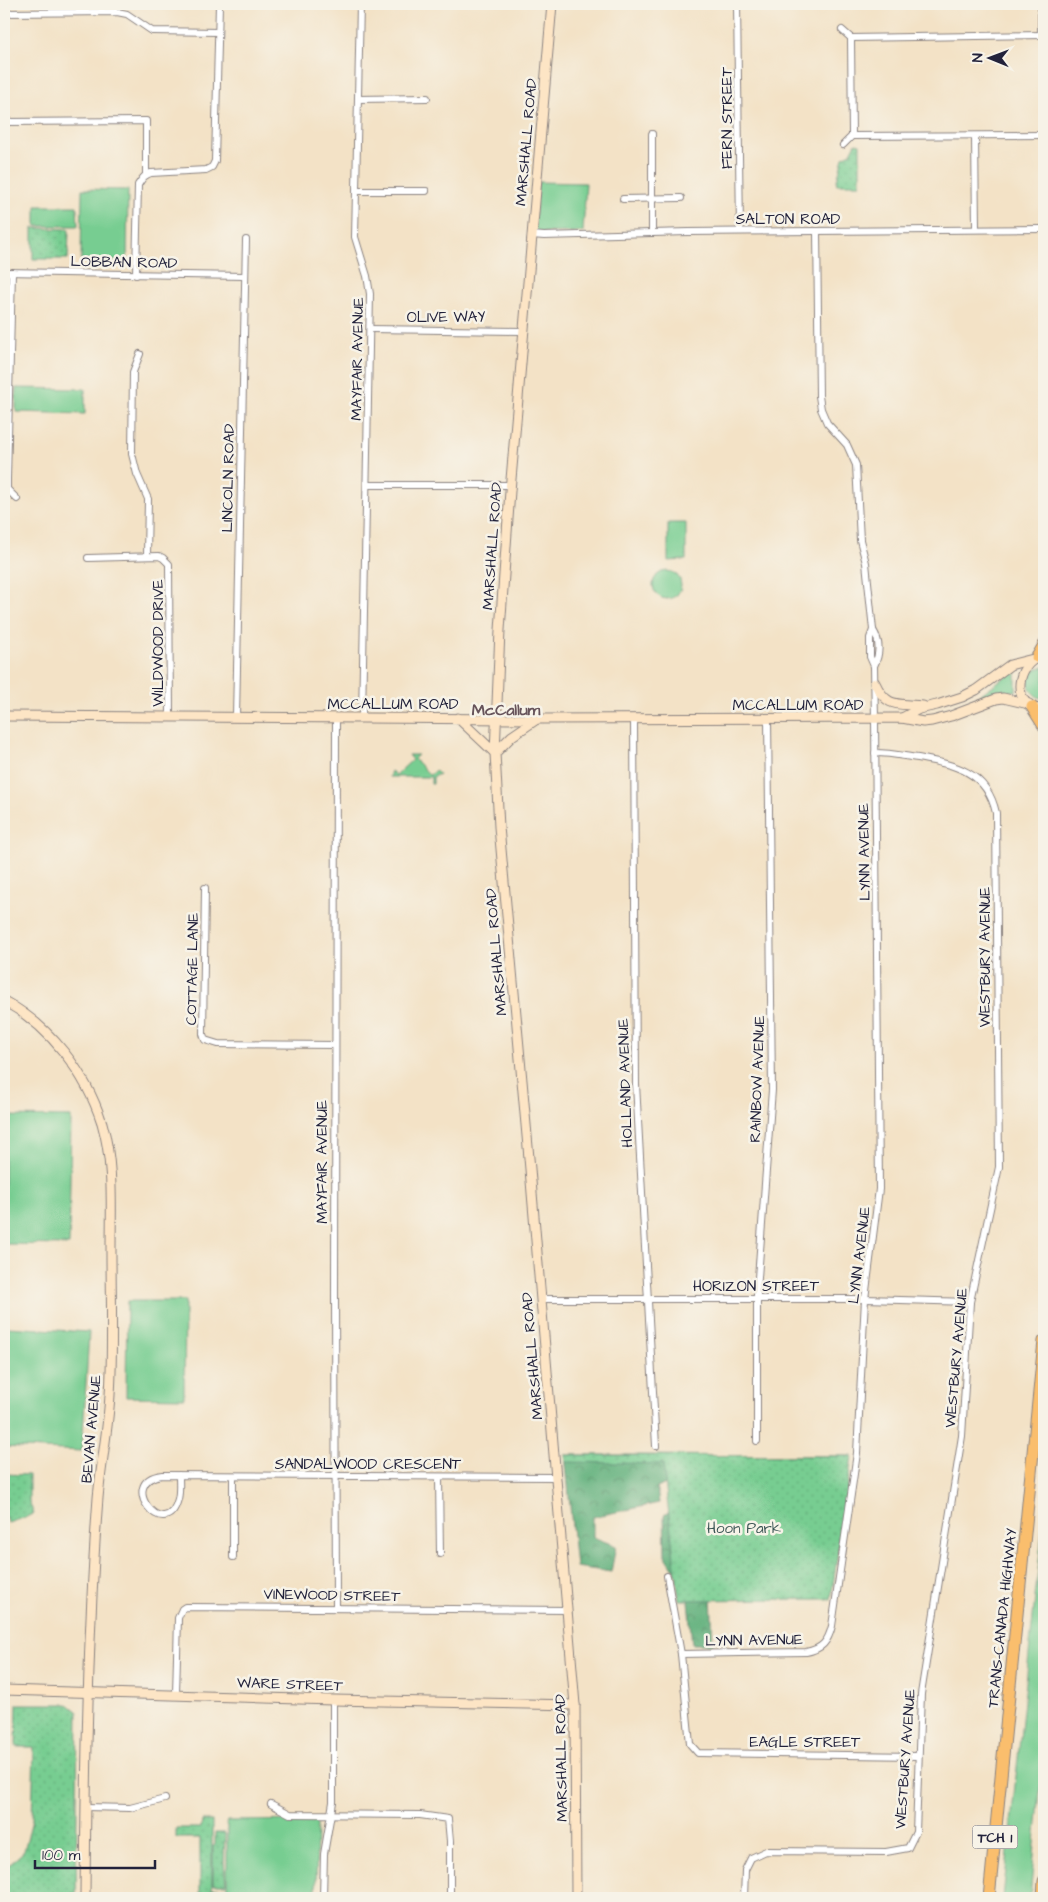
<svg xmlns="http://www.w3.org/2000/svg" width="1048" height="1902" font-family="'Architects Daughter',sans-serif">
  <style>
    .green { fill: #77cd91; stroke: #4c7866 }
    .forest { fill: url(#forest-crowns); stroke: #42695b }
    .park { fill: url(#park-dots); stroke: #4c7866 }
    .lines { fill: none; stroke-linecap: round; stroke-linejoin: round }
    .street-casing { stroke: #8a8280; stroke-width: 8 }
    .secondary-casing { stroke: #8a8280; stroke-width: 11 }
    .highway-casing { stroke: #8a8280; stroke-width: 13 }
    .street { stroke: #fff; stroke-width: 6 }
    .secondary { stroke: #fde5c5; stroke-width: 9 }
    .highway { stroke: #fabe6d; stroke-width: 11 }
    .labels { text-anchor: middle; stroke-width: 5; stroke-linejoin: round; paint-order: stroke }
    .shield { fill: #f7f3e8; stroke: #62616f; stroke-width: 1 }
    .shield-label { font-size: 14px; font-weight: bold; fill: #22223b }
    .street-label { font-size: 15px; fill: #22223b; stroke: #f7f3e8 }
    .park-label { font-size: 15px; fill: #3c5555; stroke: #f7f3e8 }
    .neighbourhood-label { font-size: 16px; font-weight: bold; fill: #67545b; stroke: #f7f3e8 }
  </style>
  <defs>
    <pattern id="forest-crowns" width="20" height="18" patternUnits="userSpaceOnUse" patternTransform="scale(1.25)"><rect width="20" height="18" fill="#61b07b"/><path d="M2 6a3 3 0 1 1 6 0M12 15a3 3 0 1 1 6 0" fill="none" stroke="#508f66"/></pattern>
    <pattern id="park-dots" width="8" height="8" patternUnits="userSpaceOnUse" patternTransform="scale(1.25)"><rect width="8" height="8" fill="#77cd91"/><path d="M2 2h.1M6 6h.1" fill="none" stroke="#67b07e" stroke-width="1.8" stroke-linecap="round"/></pattern>
  </defs>
  <rect width="100%" height="100%" fill="#f7f3e8"/>
  <filter id="ink" filterUnits="userSpaceOnUse"><feTurbulence type="fractalNoise" baseFrequency=".02" numOctaves="2"/><feDisplacementMap in="SourceGraphic" scale="10" xChannelSelector="R" yChannelSelector="G"/><feConvolveMatrix kernelMatrix="1 2 1 2 8 2 1 2 1" color-interpolation-filters="sRGB"/></filter>
  <filter id="wash" filterUnits="userSpaceOnUse"><feTurbulence type="fractalNoise" baseFrequency=".0096" numOctaves="4" result="noise"/><feDisplacementMap in="SourceGraphic" scale="20" xChannelSelector="R" yChannelSelector="G"/><feGaussianBlur stdDeviation="1.12" result="paint"/><feColorMatrix in="noise" values="0 0 0 0 0 0 0 0 0 0 0 0 0 0 0 0 0 1.4 0 .05"/><feComposite in="paint" operator="in"/></filter>
  <g filter="url(#wash)">
    <rect width="100%" height="100%" fill="#f3e2c6"/>
    <g class="green">
      <path d="M538,182L586,183L583,232L534,233Z"/>
      <path d="M82,189L128,190L127,261L81,260Z"/>
      <path d="M36,206H77L78,226H36Z"/>
      <path d="M16,388L85,389V414L16,412Z"/>
      <path d="M668,523H686V560L668,561Z"/>
      <circle cx="667" cy="585" r="14"/>
      <path d="M1044,667V699C1024,695 1023,669 1044,667Z"/>
      <path d="M1016,671V691L995,692L973,700L1006,676Z"/>
      <path d="M408,755H418L414,759L430,775L435,770L439,774L433,777V784H431V777H389L391,771L396,775L412,760Z"/>
      <path d="M4,1116L71,1117L69,1245L4,1244Z"/>
      <path d="M127,1301H185L184,1398L126,1397Z"/>
      <path d="M7,1327L89,1332L82,1451L4,1447V1388Z"/>
      <path d="M1044,1513V1748L1030,1898H1003Z"/>
      <path d="M317,1820L316,1898H227V1821Z"/>
    </g>
    <path class="forest" d="M565,1455L852,1456L711,1593L713,1644H692L687,1590L665,1555L664,1515L689,1502L672,1481L657,1488L659,1503L593,1517V1537L616,1546L611,1572L576,1567Z"/>
    <g class="park">
      <path d="M856,143L860,144V184H836L843,157L851,153Z"/>
      <path d="M33,228L69,229L68,259H33Z"/>
      <path d="M565,1455L852,1456L831,1599L679,1600L663,1464L566,1462Z"/>
      <path d="M4,1474L29,1475V1502L34,1514L8,1523L4,1515Z"/>
      <path d="M17,1704H68L78,1712L76,1898H4V1870L24,1851L32,1820L34,1747H16Z"/>
      <path d="M202,1821H212V1898H200V1838H176V1828H201Z"/>
      <path d="M215,1833H225L224,1862L226,1884H213V1846L215,1845Z"/>
      <path d="M213,1888H225L226,1898H213Z"/>
    </g>
  </g>
  <g filter="url(#ink)">
    <g class="lines">
      <g class="street-casing">
        <g id="street">
          <path d="M102,4V12"/>
          <path d="M360,4L355,237L367,276L370,294L362,717"/>
          <path d="M737,4L740,231"/>
          <path d="M1041,4V35"/>
          <path d="M4,13L117,12L127,14L152,31L218,32"/>
          <path d="M842,30L851,38"/>
          <path d="M358,99L427,98"/>
          <path d="M4,122L146,121V175"/>
          <path d="M652,134V233"/>
          <path d="M852,136L851,38L1044,35"/>
          <path d="M975,136L976,229"/>
          <path d="M843,145L852,136L1044,135"/>
          <path d="M356,191H426"/>
          <path d="M623,199L681,198"/>
          <path d="M817,231L819,396L821,409L827,423L847,445L856,465L860,540L866,563L873,630C880,641 880,654 874,666"/>
          <path d="M532,235L544,236L688,232L1044,229"/>
          <path d="M4,272L244,276"/>
          <path d="M12,272L7,479V489L17,499"/>
          <path d="M136,275L138,185C142,179 144,175 151,173L206,170L212,167L215,161L219,4"/>
          <path d="M370,329L523,331"/>
          <path d="M140,354L133,372L132,454L137,474L148,499L147,556"/>
          <path d="M367,485H511"/>
          <path d="M88,558L159,556L163,558L169,564L170,717"/>
          <path d="M236,717L246,240"/>
          <path d="M336,717L335,1293L336,1608"/>
          <path d="M634,718L636,1084L656,1446"/>
          <path d="M205,888L203,1034L205,1040L218,1044L335,1045"/>
          <path d="M541,1299H865L970,1302"/>
          <path d="M757,1441V1291L772,1090L768,718"/>
          <path d="M179,1475C179,1483 180,1491 178,1499C166,1546 115,1481 162,1475L556,1477"/>
          <path d="M233,1476V1557"/>
          <path d="M439,1477L440,1554"/>
          <path d="M667,1576L681,1654L690,1744L698,1753L918,1756"/>
          <path d="M681,1654L806,1652C822,1649 828,1642 832,1626L857,1453L865,1299L879,1189L875,719L874,666L870,657V638L873,630"/>
          <path d="M176,1694L178,1618L182,1609L185,1607L568,1610"/>
          <path d="M271,1804L290,1814L420,1815L448,1819L450,1841V1898"/>
          <path d="M86,1807L130,1808L165,1799"/>
          <path d="M323,1898L324,1854L333,1802V1700"/>
          <path d="M744,1898L745,1870L751,1858L766,1851L886,1852L908,1848L916,1832L921,1694L962,1436L970,1302L999,1167L996,813C987,771 955,765 918,758C904,756 890,753 875,753"/>
        </g>
      </g>
      <g class="secondary-casing">
        <g id="secondary">
          <path d="M552,4L510,491L500,630L495,753L499,827L530,1169L575,1705L576,1898"/>
          <path d="M1044,656C1019,659 1011,697 1032,707C1036,709 1041,709 1044,709"/>
          <path d="M875,683C887,709 898,703 923,706"/>
          <path d="M4,716L537,719L902,718L923,722L932,721L951,716L996,699L1003,698L1029,704"/>
          <path d="M458,718L495,753"/>
          <path d="M902,718L919,709L937,705L962,697L976,690L1010,665L1033,659"/>
          <path d="M495,753L512,736L537,719"/>
          <path d="M4,1001C50,1026 86,1073 102,1123C114,1164 111,1207 111,1249C111,1298 113,1347 110,1395C108,1430 101,1464 98,1498C88,1631 86,1765 85,1898"/>
          <path d="M4,1690L333,1700L575,1705"/>
        </g>
      </g>
      <g class="highway-casing">
        <g id="highway">
          <path d="M1037,657L1044,645"/>
          <path d="M1032,707L1044,726"/>
          <path d="M989,1898L1044,1341"/>
          <path d="M1043,1898L1044,1881"/>
        </g>
      </g>
      <use href="#street" class="street"/>
      <use href="#secondary" class="secondary"/>
      <use href="#highway" class="highway"/>
    </g>
  </g>
  <g class="labels">
    <rect class="shield" x="972.5" y="1825.5" width="45" height="23" rx="4"/>
    <g class="shield-label">
      <text x="995" y="1842">TCH 1</text>
    </g>
    <g class="street-label">
      <text transform="translate(727 118) rotate(-90)" y="5">FERN STREET</text>
      <text transform="translate(526 142) rotate(-85)" y="5">MARSHALL ROAD</text>
      <text x="788" y="224">SALTON ROAD</text>
      <text transform="translate(124 262) rotate(1)" y="5">LOBBAN ROAD</text>
      <text x="446" y="322">OLIVE WAY</text>
      <text transform="translate(357 359) rotate(-89)" y="5">MAYFAIR AVENUE</text>
      <text transform="translate(228 478) rotate(-89)" y="5">LINCOLN ROAD</text>
      <text transform="translate(492 546) rotate(-86)" y="5">MARSHALL ROAD</text>
      <text transform="translate(158 643) rotate(-90)" y="5">WILDWOOD DRIVE</text>
      <text x="393" y="709">MCCALLUM ROAD</text>
      <text x="798" y="710">MCCALLUM ROAD</text>
      <text transform="translate(864 852) rotate(-91)" y="5">LYNN AVENUE</text>
      <text transform="translate(496 952) rotate(-95)" y="5">MARSHALL ROAD</text>
      <text transform="translate(985 957) rotate(-90)" y="5">WESTBURY AVENUE</text>
      <text transform="translate(192 969) rotate(-89)" y="5">COTTAGE LANE</text>
      <text transform="translate(757 1079) rotate(-88)" y="5">RAINBOW AVENUE</text>
      <text transform="translate(625 1083) rotate(-92)" y="5">HOLLAND AVENUE</text>
      <text transform="translate(322 1162) rotate(-90)" y="5">MAYFAIR AVENUE</text>
      <text transform="translate(859 1255) rotate(-83)" y="5">LYNN AVENUE</text>
      <text x="756" y="1291">HORIZON STREET</text>
      <text transform="translate(532 1356) rotate(-95)" y="5">MARSHALL ROAD</text>
      <text transform="translate(956 1358) rotate(-85)" y="5">WESTBURY AVENUE</text>
      <text transform="translate(91 1429) rotate(-85)" y="5">BEVAN AVENUE</text>
      <text x="368" y="1469">SANDALWOOD CRESCENT</text>
      <text transform="translate(332 1595) rotate(1)" y="5">VINEWOOD STREET</text>
      <text transform="translate(1002 1618) rotate(-84)" y="5">TRANS-CANADA HIGHWAY</text>
      <text transform="translate(754 1640) rotate(-1)" y="5">LYNN AVENUE</text>
      <text transform="translate(290 1684) rotate(2)" y="5">WARE STREET</text>
      <text x="805" y="1747">EAGLE STREET</text>
      <text transform="translate(561 1758) rotate(-91)" y="5">MARSHALL ROAD</text>
      <text transform="translate(905 1759) rotate(-86)" y="5">WESTBURY AVENUE</text>
    </g>
    <g class="park-label">
      <text x="744" y="1533">Hoon Park</text>
    </g>
    <g class="neighbourhood-label">
      <text x="506" y="715">McCallum</text>
    </g>
  </g>
  <rect width="1048" height="1902" fill="none" stroke="#f7f3e8" stroke-width="20"/>
  <g transform="translate(990 58) rotate(271)" stroke="#f7f3e8" stroke-width="4" paint-order="stroke">
  <path d="M0-4L9 19L0 12L-9 19Z" fill="#22223b"/>
  <text y="-8" font-size="14" font-weight="bold" text-anchor="middle" fill="#22223b">N</text>
  </g>
  <path d="M35 1860v8h120v-8" fill="none" stroke="#22223b" stroke-width="2.5"/>
  <text x="42" y="1860" font-size="15" fill="#22223b" stroke="#f7f3e8" stroke-width="4" paint-order="stroke">100 m</text>
</svg>
